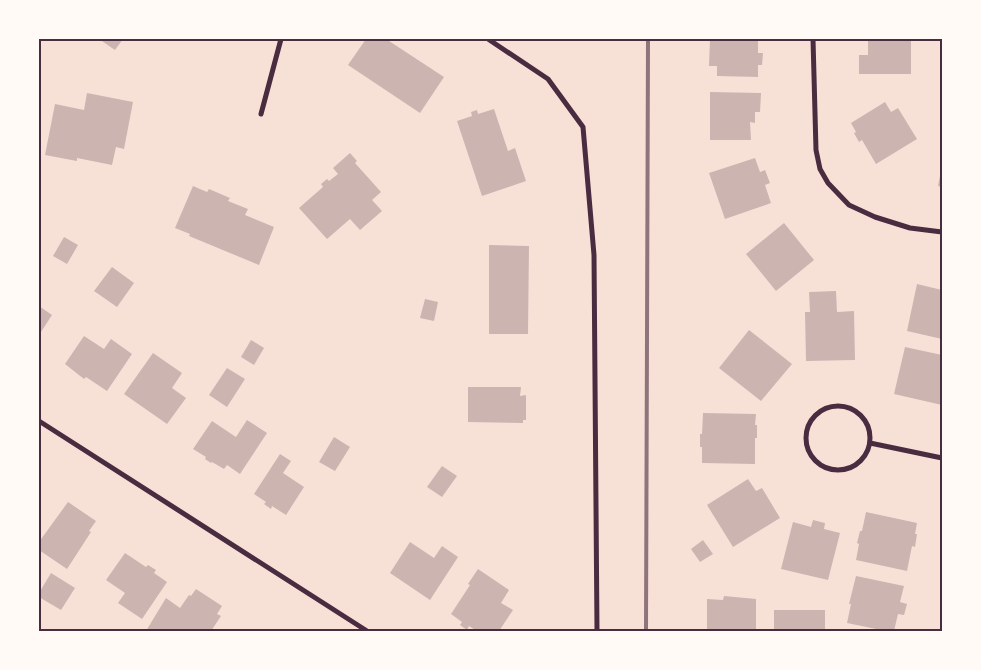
<svg xmlns="http://www.w3.org/2000/svg" width="981" height="670" font-family="'Titillium Web',sans-serif">
  <style>
    .building { fill: #ccb4b1 }
    .lines { fill: none; stroke-linecap: round; stroke-linejoin: round }
    .minor { stroke: #4a2c40; stroke-width: 5 }
    .rail { stroke: #8f747c; stroke-width: 4 }
    .neatline { fill: none; stroke: #4a2c40; stroke-width: 2 }
  </style>
  <rect width="100%" height="100%" fill="#f7e1d7"/>
  <g class="building">
    <path d="M99,39H123L115,50Z"/>
    <path d="M366,39H386L444,77L420,113L348,65Z"/>
    <path d="M710,39H758V53H763L762,65H758V77L717,76V66H709Z"/>
    <path d="M868,39H911V74H859V55H868Z"/>
    <path d="M710,92L761,93L760,112H755V123L750,122L751,140H710Z"/>
    <path d="M87,93L133,102L124,149L116,147L112,165L77,158V161L45,155L55,104L84,110Z"/>
    <path d="M885,102L891,112L898,108L917,139L876,164L862,140L859,142L854,133L856,132L851,123Z"/>
    <path d="M494,109L508,151L515,148L526,181L482,196L457,121L472,116L471,112L477,110L478,114Z"/>
    <path d="M350,153L357,161L355,163L381,192L372,200L382,211L360,230L350,219L327,239L299,208L323,187L321,184L327,179L329,181L338,174L333,168Z"/>
    <path d="M755,158L760,172L765,170L770,183L765,185L771,203L725,219L709,173Z"/>
    <path d="M941,171H942V187L938,186Z"/>
    <path d="M193,186L207,192L209,189L230,198L228,201L248,209L245,215L274,227L259,265L189,236L190,234L175,228Z"/>
    <path d="M784,223L814,260L776,291L746,254Z"/>
    <path d="M64,237L78,245L67,264L53,256Z"/>
    <path d="M489,245L529,246L528,334H489Z"/>
    <path d="M112,267L134,283L117,307L94,291Z"/>
    <path d="M917,284L942,290V339L907,331Z"/>
    <path d="M836,291L837,312L854,311L855,360L806,361L805,312H810L809,292Z"/>
    <path d="M425,299L438,302L434,321L420,318Z"/>
    <path d="M39,306L52,315L39,335Z"/>
    <path d="M749,330L792,364L761,401L719,368Z"/>
    <path d="M84,336L104,349L111,339L132,354L107,391L86,377L84,379L65,364Z"/>
    <path d="M251,340L264,348L254,365L241,357Z"/>
    <path d="M905,347L942,355L940,372L942,373V405L894,394Z"/>
    <path d="M153,353L182,373L172,388L186,398L167,424L124,394Z"/>
    <path d="M227,368L245,379L227,407L209,395Z"/>
    <path d="M468,387H521L520,396L526,395V420H523V423L468,422Z"/>
    <path d="M703,413L756,414L755,425H757V438H755V464L702,463V447H700V434H702Z"/>
    <path d="M247,420L267,433L240,474L227,465L224,469L212,462L211,463L205,459L206,457L193,449L212,421L236,437Z"/>
    <path d="M334,437L350,447L335,471L319,462Z"/>
    <path d="M280,454L291,461L283,473L304,487L286,515L272,506L271,509L264,504L266,502L254,494Z"/>
    <path d="M442,466L457,476L442,497L427,487Z"/>
    <path d="M748,479L756,491L762,488L780,518L733,547L707,505Z"/>
    <path d="M68,502L96,521L89,531L91,532L67,569L39,550V542Z"/>
    <path d="M866,512L917,523L915,534H917L915,547L912,546L907,571L856,560L859,544L857,543L860,531H862Z"/>
    <path d="M813,520L825,523L824,529L840,533L828,580L781,569L793,522L811,527Z"/>
    <path d="M703,540L713,554L700,562L691,549Z"/>
    <path d="M410,542L434,558L442,546L458,557L430,600L390,573Z"/>
    <path d="M125,553L146,567L148,565L156,570L154,573L167,582L142,619L118,603L125,593L106,580Z"/>
    <path d="M478,569L509,590L501,603L513,610L499,631H477L469,626L467,630L460,625L462,622L451,614L470,585L468,584Z"/>
    <path d="M51,573L75,588L61,610L39,597V593Z"/>
    <path d="M856,576L904,586L900,602L907,604L904,615L898,614L894,631H886L847,623L851,604H849Z"/>
    <path d="M196,589L222,606L217,614L221,616L211,631H146L166,598L180,608L189,595L191,596Z"/>
    <path d="M724,596L756,599V631H707V599L723,600Z"/>
    <rect x="774" y="610" width="51" height="21"/>
  </g>
  <g class="lines">
    <g class="minor">
      <path d="M488,39L548,79L583,127L594,255L597,631"/>
      <path d="M813,39L816,150L820,169L828,183L849,205L875,217L910,228L942,232"/>
      <path d="M261,114L281,39"/>
      <circle cx="838" cy="438" r="32"/>
      <path d="M39,421L367,631"/>
      <path d="M870,443L942,458"/>
    </g>
    <path class="rail" d="M646,631L648,39"/>
  </g>
  <rect width="981" height="670" fill="none" stroke="#fffaf5" stroke-width="80"/>
  <rect x="40" y="40" width="901" height="590" class="neatline"/>
</svg>
